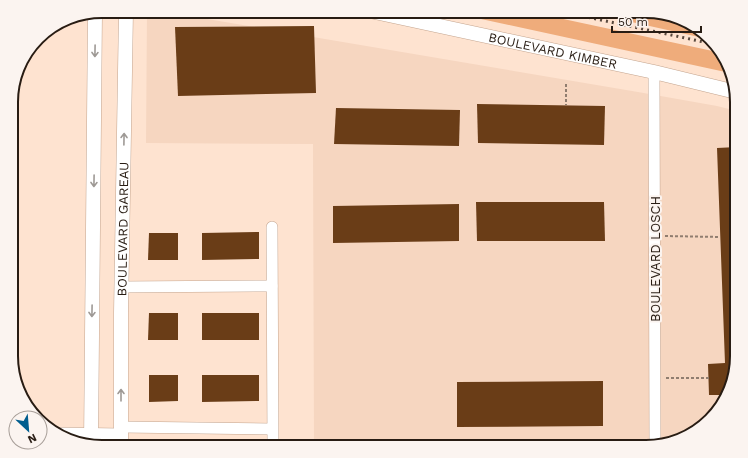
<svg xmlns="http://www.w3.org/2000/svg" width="748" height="458" font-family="'Work Sans',sans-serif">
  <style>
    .built { fill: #f6d6c0 }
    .green { fill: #efac7b }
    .building { fill: #6a3d17 }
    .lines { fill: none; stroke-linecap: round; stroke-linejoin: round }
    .minor-casing { stroke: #c4a58f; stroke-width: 12 }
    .tertiary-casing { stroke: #c4a58f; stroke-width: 15 }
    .path { stroke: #907d6f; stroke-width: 2; stroke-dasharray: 3 2; stroke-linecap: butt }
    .minor { stroke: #fff; stroke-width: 11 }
    .tertiary { stroke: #fff; stroke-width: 14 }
    .rail { stroke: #58483d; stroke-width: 3; stroke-dasharray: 2 4; stroke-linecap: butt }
    .oneway { stroke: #9e9995 }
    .labels { text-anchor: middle; stroke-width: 4; stroke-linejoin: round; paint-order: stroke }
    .street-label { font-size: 13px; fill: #281c13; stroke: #fbf4f0 }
    .rim { fill: none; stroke: #281c13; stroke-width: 2 }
  </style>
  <rect width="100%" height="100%" fill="#fee3d0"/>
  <path class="built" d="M147,11H160L638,92L717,106L737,111V361L722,406L691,435L651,447H314L313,144L146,143Z"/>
  <g class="green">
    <path d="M444,11H526L722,53L725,57L730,73Z"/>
    <path d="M582,11H646L696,26L708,39Z"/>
  </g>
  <g class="building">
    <path d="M314,26L316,93L178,96L175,27Z"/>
    <path d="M477,104L605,106L604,145L478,143Z"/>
    <path d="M336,108L460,110L459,146L334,144Z"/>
    <path d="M737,147V361L726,395H709L708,364L725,363L717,148Z"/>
    <path d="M476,202H604L605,241H477Z"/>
    <path d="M459,204V241L333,243V206Z"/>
    <path d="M259,232V259L202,260V233Z"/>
    <path d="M149,233H178V260H148Z"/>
    <path d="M149,313H178V340H148Z"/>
    <rect x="202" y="313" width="57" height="27"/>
    <path d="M149,375H178V401L149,402Z"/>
    <path d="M202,375H259V401L202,402Z"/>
    <path d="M603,381V426L457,427V382Z"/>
  </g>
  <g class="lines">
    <g class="minor-casing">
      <g id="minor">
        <path d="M654,72L655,446"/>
        <path d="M272,227L273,447"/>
        <path d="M121,287L272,286"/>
        <path d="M121,427L272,429"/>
        <path d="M56,433L121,434"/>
      </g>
    </g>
    <g class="tertiary-casing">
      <g id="tertiary">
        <path id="s1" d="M370,11L654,72L736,92"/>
        <path d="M91,444L95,12"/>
        <path id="s2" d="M121,447V313L126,11"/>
      </g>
    </g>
    <g class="path">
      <path d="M566,84V105"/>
      <path d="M665,236L720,237"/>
      <path d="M666,378H709"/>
    </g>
    <use href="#minor" class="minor"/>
    <use href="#tertiary" class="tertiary"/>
    <path class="rail" d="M559,11L713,44"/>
  </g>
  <defs><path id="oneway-shaft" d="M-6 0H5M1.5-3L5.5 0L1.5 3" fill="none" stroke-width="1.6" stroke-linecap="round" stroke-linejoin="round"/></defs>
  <g class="oneway">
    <use href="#oneway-shaft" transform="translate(95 51) rotate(91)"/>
    <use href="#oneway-shaft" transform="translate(124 139) rotate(-89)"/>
    <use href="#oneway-shaft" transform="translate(94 181) rotate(91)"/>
    <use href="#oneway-shaft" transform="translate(92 311) rotate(91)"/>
    <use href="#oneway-shaft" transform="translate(121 395) rotate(-90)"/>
  </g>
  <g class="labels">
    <g class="street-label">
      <text dy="5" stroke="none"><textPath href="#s1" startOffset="187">BOULEVARD KIMBER</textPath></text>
      <text dy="5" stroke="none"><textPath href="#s2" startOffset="218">BOULEVARD GAREAU</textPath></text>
      <text transform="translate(655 259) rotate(-90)" y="5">BOULEVARD LOSCH</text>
    </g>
  </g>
  <path d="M0 0H748V458H0ZM102 18H646A84 84 0 0 1 730 102V356A84 84 0 0 1 646 440H102A84 84 0 0 1 18 356V102A84 84 0 0 1 102 18Z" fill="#fbf4f0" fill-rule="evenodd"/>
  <path class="rim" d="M102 18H646A84 84 0 0 1 730 102V356A84 84 0 0 1 646 440H102A84 84 0 0 1 18 356V102A84 84 0 0 1 102 18Z"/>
  <g transform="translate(28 430) rotate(154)"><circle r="19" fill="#fbf4f0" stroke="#a79e98"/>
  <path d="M0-3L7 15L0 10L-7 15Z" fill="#005d8e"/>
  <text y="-6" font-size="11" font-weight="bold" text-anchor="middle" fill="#281c13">N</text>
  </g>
  <path d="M612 26v6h89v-6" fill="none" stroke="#281c13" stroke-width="2"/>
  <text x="618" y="26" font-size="12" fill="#281c13" stroke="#fbf4f0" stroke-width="3" paint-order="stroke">50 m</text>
</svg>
